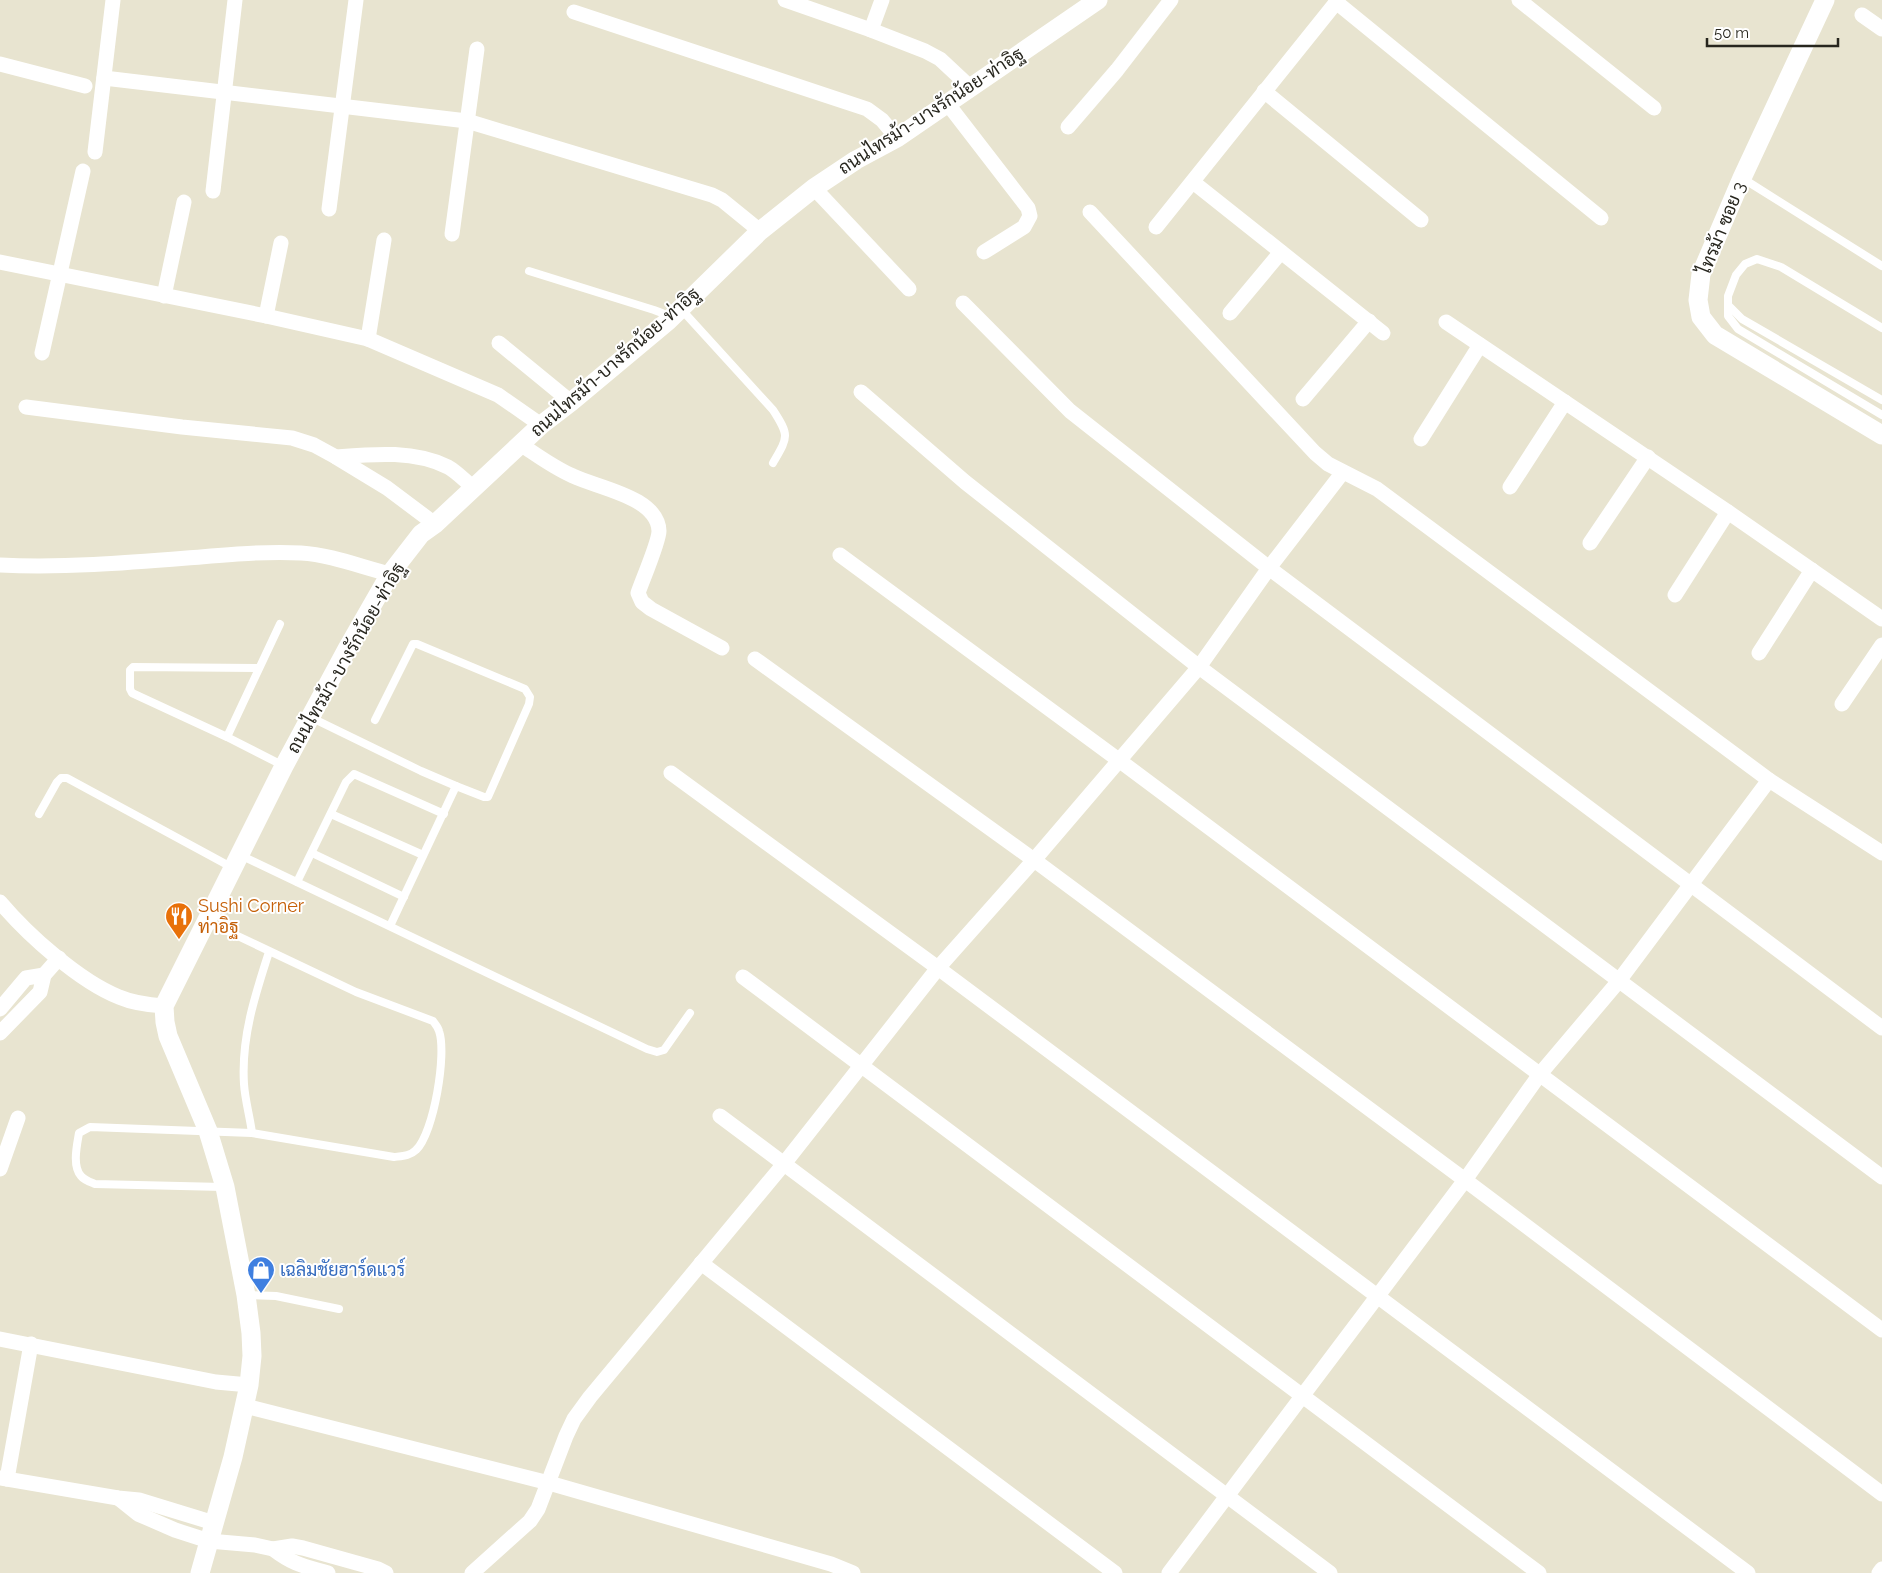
<svg xmlns="http://www.w3.org/2000/svg" width="1882" height="1573" font-family="Raleway,Sarabun,sans-serif">
  <style>
    .lines { fill: none; stroke-linecap: round; stroke-linejoin: round }
    .service { stroke: #fff; stroke-width: 8 }
    .minor { stroke: #fff; stroke-width: 15 }
    .tertiary { stroke: #fff; stroke-width: 19 }
    .labels { text-anchor: middle; stroke-width: 4; stroke-linejoin: round; paint-order: stroke }
    .street-label { font-size: 18px; fill: #27261e; stroke: #fff }
    .food-label { font-size: 18px; fill: #c56008; stroke: #fff; text-anchor: start }
    .shop-label { font-size: 18px; fill: #366cbe; stroke: #fff; text-anchor: start }
  </style>
  <rect width="100%" height="100%" fill="#e8e4d0"/>
  <g class="lines">
    <g class="service">
      <path d="M1742,178L1882,266"/>
      <path d="M529,271L654,310L662,313L667,320"/>
      <path d="M1729,306L1742,319L1882,400"/>
      <path d="M681,309L773,410C790,436 788,437 773,463"/>
      <path d="M1882,328L1781,267L1757,259L1745,264L1736,275L1728,296V316L1738,329L1882,415"/>
      <path d="M258,668L133,667L130,670V689L132,693L227,737L284,766"/>
      <path d="M310,717L421,771L456,786L390,926"/>
      <path d="M375,720L413,644H417L525,689L530,697L529,704L488,797H484L456,786"/>
      <path d="M227,737L280,624"/>
      <path d="M39,814L57,782L61,778H67L233,868"/>
      <path d="M331,814L423,855"/>
      <path d="M312,853L404,897"/>
      <path d="M240,855L647,1049L657,1052L664,1050L690,1013"/>
      <path d="M297,882L346,782L354,774L444,814"/>
      <path d="M206,921L356,992L433,1021C435,1024 438,1027 439,1031C447,1053 434,1133 416,1150C410,1156 402,1156 394,1157L252,1133L90,1127L79,1133C77,1145 72,1166 81,1176C84,1180 90,1182 95,1184L223,1187"/>
      <path d="M252,1133C250,1117 245,1100 244,1084C241,1038 255,995 269,952"/>
      <path d="M246,1295L276,1296L339,1309"/>
    </g>
    <g class="minor">
      <path d="M785,0L871,30L925,51L940,59L970,87"/>
      <path d="M1519,0L1654,108"/>
      <path d="M1336,2L1601,218"/>
      <path d="M574,12L867,109L882,120L897,138"/>
      <path d="M1862,15L1882,29"/>
      <path d="M871,30L882,0"/>
      <path d="M0,64L85,86"/>
      <path d="M104,78L467,121L712,195L722,200L760,231"/>
      <path d="M1264,91L1421,220"/>
      <path d="M947,103L1028,208L1030,216L1024,227L984,252"/>
      <path d="M1068,127L1117,70L1171,0"/>
      <path d="M95,152L113,0"/>
      <path d="M1193,182L1383,333"/>
      <path d="M814,188L909,289"/>
      <path d="M213,191L235,0"/>
      <path d="M329,209L356,0"/>
      <path d="M1090,212L1315,453L1328,464L1377,489L1769,780L1882,853"/>
      <path d="M1156,227L1338,0"/>
      <path d="M452,234L477,49"/>
      <path d="M0,262L266,316L368,339L498,395L541,425"/>
      <path d="M164,296L184,202"/>
      <path d="M963,303L1070,411L1269,568L1882,1028"/>
      <path d="M1230,313L1281,252"/>
      <path d="M266,316L281,243"/>
      <path d="M1446,322L1728,512L1882,619"/>
      <path d="M368,339L384,240"/>
      <path d="M499,343L571,402"/>
      <path d="M42,353L83,171"/>
      <path d="M861,392L965,482L1199,667L1882,1177"/>
      <path d="M1303,399L1369,321"/>
      <path d="M26,407L182,427L292,438L314,445L336,457L387,488L435,524"/>
      <path d="M1421,439L1480,345"/>
      <path d="M520,444C537,455 554,468 573,476C598,488 658,497 659,531C659,542 642,581 638,593L642,602L651,609L722,648"/>
      <path d="M336,457C373,454 414,450 448,467C457,472 465,481 473,487"/>
      <path d="M1510,487L1565,402"/>
      <path d="M1590,543L1648,457"/>
      <path d="M840,555L1120,761L1882,1330"/>
      <path d="M0,565C62,568 125,563 187,558C225,555 263,551 301,553C332,555 361,567 390,574"/>
      <path d="M1675,595L1728,512"/>
      <path d="M1759,653L1812,570"/>
      <path d="M755,659L1034,860L1465,1180L1882,1494"/>
      <path d="M1842,704L1882,645"/>
      <path d="M671,773L938,968L1748,1573"/>
      <path d="M0,902C28,935 79,981 119,997C133,1003 148,1005 164,1006"/>
      <path d="M743,977L1539,1573"/>
      <path d="M0,1009L26,978L44,975"/>
      <path d="M0,1033L40,992L44,975L59,958"/>
      <path d="M720,1116L1330,1573"/>
      <path d="M0,1169L18,1118"/>
      <path d="M701,1263L1115,1573"/>
      <path d="M0,1339L216,1382L249,1385"/>
      <path d="M245,1406L549,1483L831,1564L853,1573"/>
      <path d="M0,1478L118,1498L139,1500L214,1523"/>
      <path d="M7,1479L31,1344"/>
      <path d="M118,1498L138,1514L175,1530L209,1541L255,1545L273,1549L292,1546L303,1548L378,1569L386,1573"/>
      <path d="M273,1549C294,1565 304,1566 328,1573"/>
      <path d="M472,1573L530,1521L538,1509L566,1436L574,1419L590,1397L783,1165L938,968L1034,860L1199,667L1269,568L1343,472"/>
      <path d="M1169,1573L1465,1180L1540,1074L1618,982L1769,780"/>
      <path d="M1879,1573L1882,1569"/>
    </g>
    <g class="tertiary">
      <path d="M1825,0L1742,178L1701,274L1698,300L1701,317L1715,335L1882,435"/>
      <path d="M200,1573L233,1457L249,1385L252,1356L251,1333L246,1295L225,1187L208,1131L168,1036L165,1022L164,1006L284,766L347,649L390,574L421,534L435,524L541,425L571,402L668,321L760,231L814,188L856,160L897,138L1098,0"/>
    </g>
  </g>
  <defs>
    <g id="restaurant-pin" transform="scale(1.4375)"><path d="M0 17L-7.5 6A9.5 9.5 0 1 1 7.5 6Z" fill="#e8710a" stroke="#fff"/><path d="M-5-6h1v4h1v-4h1v4h1v-4h1v5L-1.5 .5V6h-2V.5L-5-1ZM5-6V6H3V1.5H1.5Q1.5-4 5-6Z" fill="#fff"/></g>
    <g id="shop-pin" transform="scale(1.4375)"><path d="M0 17L-7.5 6A9.5 9.5 0 1 1 7.5 6Z" fill="#3f7fe0" stroke="#fff"/><path d="M-5-2.5h2.3a2.7 3.5 0 0 1 5.4 0H5L5.5 6h-11ZM-1.5-2.5h3a1.5 2.3 0 0 0-3 0Z" fill="#fff"/></g>
  </defs>
  <g fill-rule="evenodd">
    <use href="#restaurant-pin" x="179" y="916"/>
    <use href="#shop-pin" x="261" y="1270"/>
  </g>
  <g class="labels">
    <g class="street-label">
      <text transform="translate(931 111) rotate(-33)" y="6">ถนนไทรม้า-บางรักน้อย-ท่าอิฐ</text>
      <text transform="translate(1722 228) rotate(-68)" y="6">ไทรม้า ซอย 3</text>
      <text transform="translate(615 362) rotate(-41)" y="6">ถนนไทรม้า-บางรักน้อย-ท่าอิฐ</text>
      <text transform="translate(346 658) rotate(-60)" y="6">ถนนไทรม้า-บางรักน้อย-ท่าอิฐ</text>
    </g>
    <g class="food-label">
      <text x="198" y="912">Sushi Corner<tspan x="198" dy="21">ท่าอิฐ</tspan></text>
    </g>
    <g class="shop-label">
      <text x="280" y="1276">เฉลิมชัยฮาร์ดแวร์</text>
    </g>
  </g>
  <path d="M1707 38v8h131v-8" fill="none" stroke="#27261e" stroke-width="2.5"/>
  <text x="1714" y="38" font-size="15" fill="#27261e" stroke="#ffffff" stroke-width="4" paint-order="stroke">50 m</text>
</svg>
